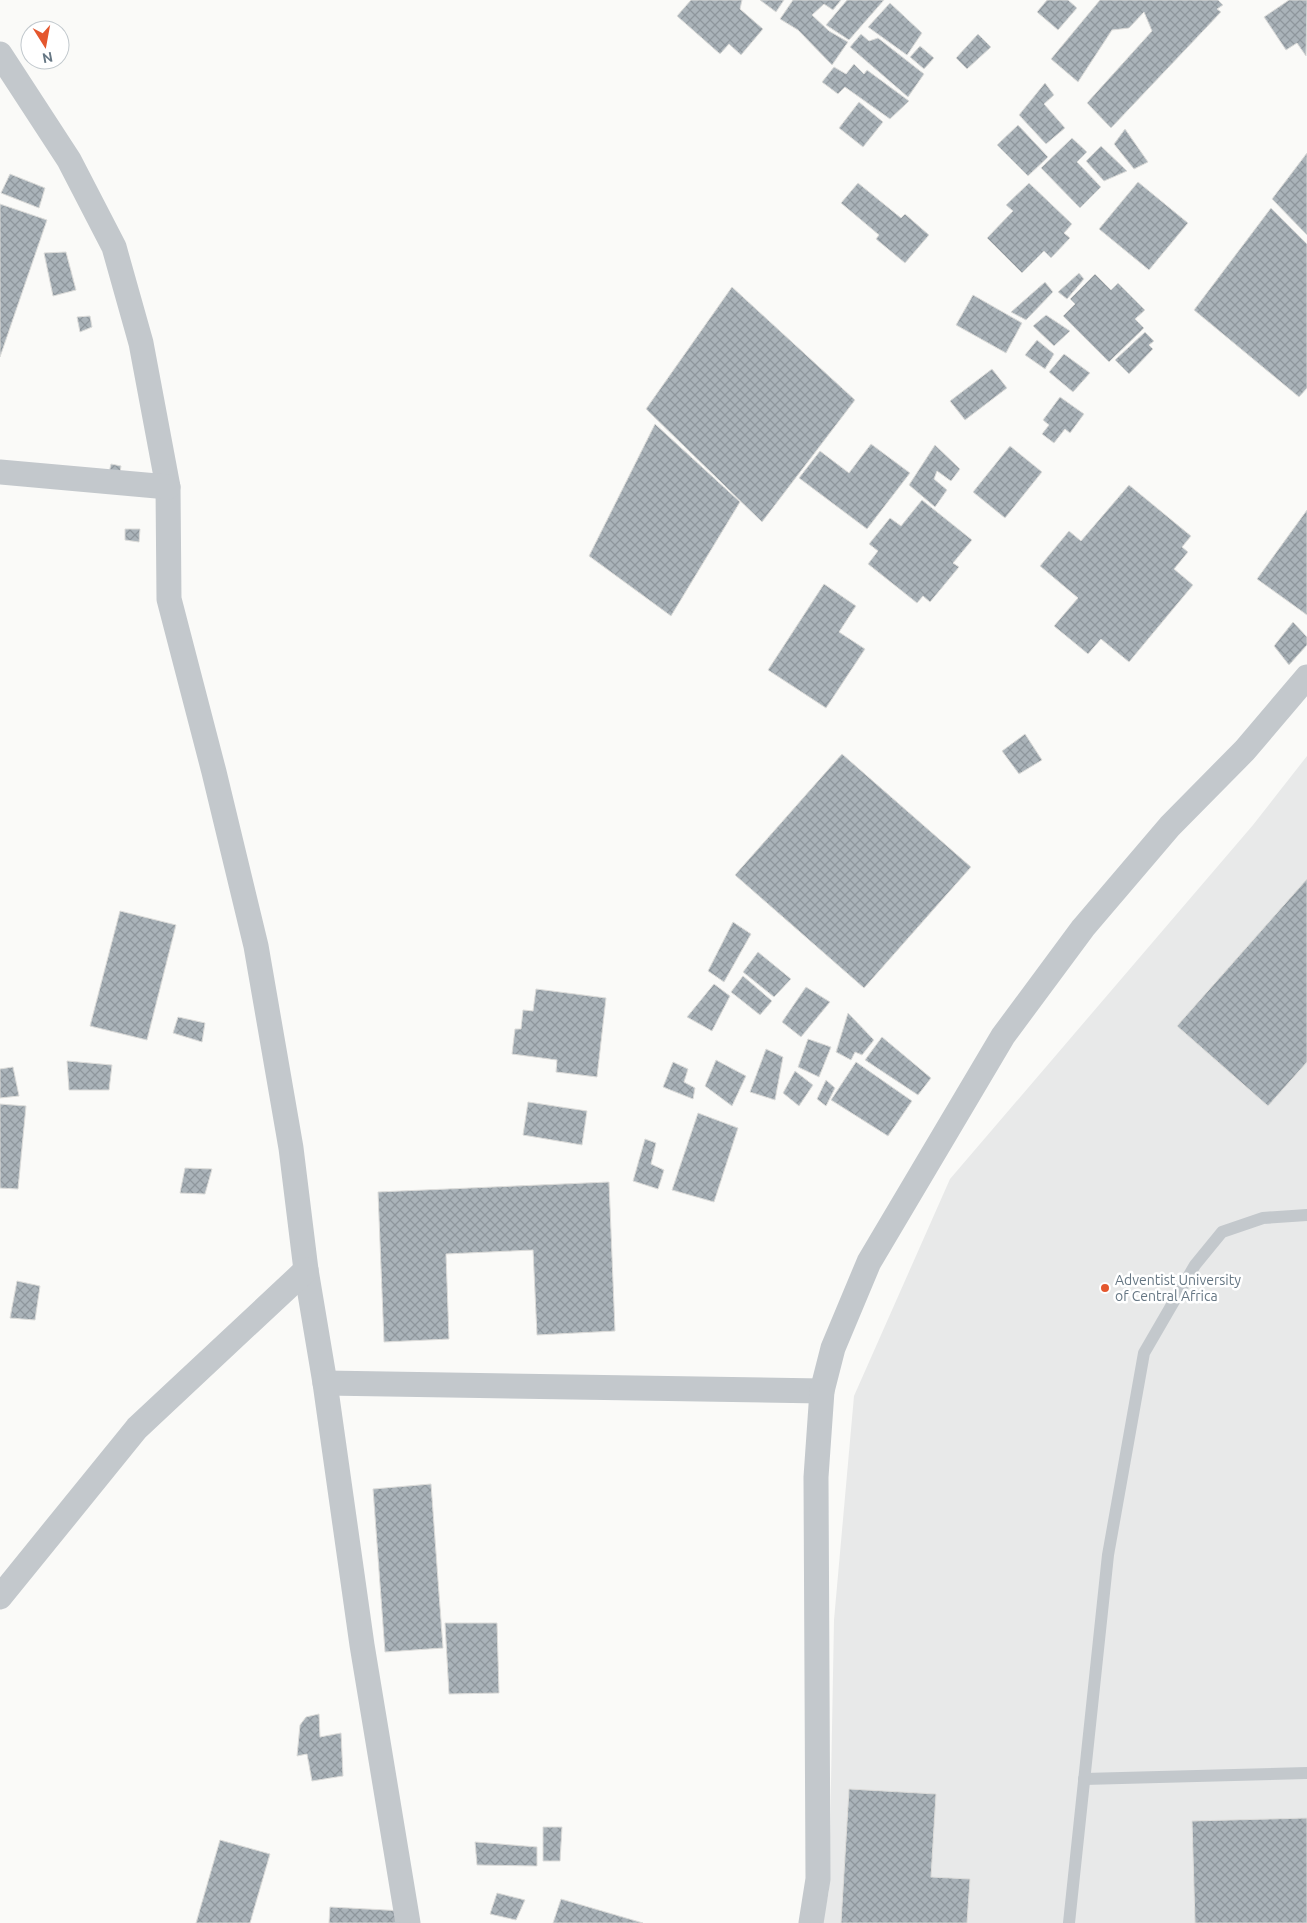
<svg xmlns="http://www.w3.org/2000/svg" width="1307" height="1923" font-family="Ubuntu,sans-serif">
  <style>
    .built { fill: #e8e9e9 }
    .building { fill: url(#building-cross-hatch); stroke: #dcdcda }
    .lines { fill: none; stroke-linecap: round; stroke-linejoin: round }
    .service { stroke: #c3c8cc; stroke-width: 12 }
    .minor { stroke: #c3c8cc; stroke-width: 25 }
    .poi-dot { fill: #e4572e; stroke: #fff; stroke-width: 2 }
    .labels { text-anchor: middle; stroke-width: 5; stroke-linejoin: round; paint-order: stroke }
    .poi-label { font-size: 14px; fill: #657683; stroke: #fff; text-anchor: start }
  </style>
  <defs>
    <pattern id="building-cross-hatch" width="8" height="8" patternUnits="userSpaceOnUse" patternTransform="scale(1.25)"><rect width="8" height="8" fill="#aab3b9"/><path d="M0 0l8 8M0 8l8-8" fill="none" stroke="#8e969c"/></pattern>
  </defs>
  <rect width="100%" height="100%" fill="#fafaf8"/>
  <path class="built" d="M1307,756V1923H822L829,1891L834,1620L854,1396L950,1179L1253,825Z"/>
  <g class="building">
    <path d="M691,0H742L740,9L763,29L741,55L729,44L720,54L677,16Z"/>
    <path d="M760,0H784L776,12Z"/>
    <path d="M793,0H841L833,10L824,4L812,15L829,31L848,42L832,65L798,30L780,19Z"/>
    <path d="M847,0H884L849,40L826,25Z"/>
    <path d="M1047,0H1068L1077,8L1058,30L1037,12Z"/>
    <path d="M1100,0H1218L1223,5L1217,9L1221,12L1111,128L1087,103L1152,31L1144,12L1129,28L1112,30L1078,82L1051,59Z"/>
    <path d="M1289,0H1307L1306,56L1297,43L1286,50L1264,17Z"/>
    <path d="M890,3L922,33L907,55L868,27Z"/>
    <path d="M861,34L869,41L878,38L924,74L908,97L850,47Z"/>
    <path d="M978,34L991,47L967,69L956,58Z"/>
    <path d="M920,46L934,58L924,69L910,57Z"/>
    <path d="M854,64L864,74L867,70L909,101L890,119L845,87L838,94L822,82L834,67L846,74Z"/>
    <path d="M1045,83L1054,95L1044,104L1065,128L1046,144L1019,115Z"/>
    <path d="M859,102L883,122L863,147L839,128Z"/>
    <path d="M1018,125L1048,157L1028,176L997,145Z"/>
    <path d="M1125,129L1148,162L1134,169L1114,144Z"/>
    <path d="M1072,138L1087,152L1077,162L1101,187L1080,208L1041,168Z"/>
    <path d="M1101,146L1127,171L1104,181L1086,161Z"/>
    <path d="M1307,153V235L1272,199Z"/>
    <path d="M10,174L45,188L39,208L1,193Z"/>
    <path d="M1138,182L1188,223L1149,270L1099,229Z"/>
    <path d="M858,183L901,218L905,214L929,235L905,263L876,239L879,235L841,203Z"/>
    <path d="M1029,183L1072,224L1064,233L1070,238L1051,258L1044,251L1022,273L987,238L1013,211L1006,205Z"/>
    <path d="M0,204L47,220L0,357Z"/>
    <path d="M1271,208L1307,244V388L1299,397L1194,310Z"/>
    <path d="M66,252L76,290L53,296L44,253Z"/>
    <path d="M1079,273L1084,279L1067,299L1058,292Z"/>
    <path d="M1095,274L1111,290L1118,283L1145,310L1135,319L1144,328L1109,362L1063,316L1075,304L1070,299Z"/>
    <path d="M1045,282L1053,292L1026,320L1011,312Z"/>
    <path d="M732,287L855,400L762,522L646,409Z"/>
    <path d="M973,295L1022,323L1006,353L956,325Z"/>
    <path d="M1046,315L1070,331L1054,346L1033,326Z"/>
    <path d="M90,316L92,327L80,332L77,317Z"/>
    <path d="M1145,332L1154,341L1149,345L1153,349L1129,374L1115,360Z"/>
    <path d="M1037,340L1054,354L1045,369L1025,355Z"/>
    <path d="M1064,354L1090,373L1073,392L1049,372Z"/>
    <path d="M992,369L1007,388L965,420L950,401Z"/>
    <path d="M1060,397L1084,414L1070,433L1065,429L1054,443L1042,434L1049,425L1043,420Z"/>
    <path d="M655,424L740,502L671,616L589,556Z"/>
    <path d="M871,444L910,473L867,529L799,478L820,451L849,473Z"/>
    <path d="M935,445L960,469L951,481L937,471L934,479L947,490L935,507L909,485Z"/>
    <path d="M1010,446L1042,472L1005,518L973,492Z"/>
    <path d="M111,464L121,466L119,479L108,477Z"/>
    <path d="M1129,485L1191,536L1182,547L1188,552L1174,569L1193,585L1129,662L1101,639L1088,654L1054,626L1078,598L1040,566L1069,531L1081,541Z"/>
    <path d="M922,500L972,540L953,563L959,567L930,602L923,596L917,603L868,564L878,551L869,544L890,518L901,526Z"/>
    <path d="M1307,510V615L1257,579Z"/>
    <path d="M125,529H140L139,542L125,540Z"/>
    <path d="M824,584L856,606L839,632L865,649L826,708L768,670Z"/>
    <path d="M1293,622L1307,637V645L1289,665L1274,646Z"/>
    <path d="M1025,734L1042,760L1019,774L1002,751Z"/>
    <path d="M842,754L971,867L864,988L735,875Z"/>
    <path d="M1307,879V1062L1268,1106L1177,1026Z"/>
    <path d="M120,911L176,925L147,1040L90,1026Z"/>
    <path d="M733,922L751,934L724,982L708,971Z"/>
    <path d="M758,952L791,979L774,997L743,972Z"/>
    <path d="M743,976L772,1001L760,1015L731,992Z"/>
    <path d="M714,984L730,996L712,1031L687,1017Z"/>
    <path d="M806,987L830,1002L801,1037L782,1022Z"/>
    <path d="M536,989L606,998L597,1077L556,1072L557,1060L512,1054L515,1029H521L523,1010L533,1011Z"/>
    <path d="M848,1013L874,1040L862,1055L855,1052L851,1060L836,1052Z"/>
    <path d="M178,1017L205,1023L202,1042L173,1033Z"/>
    <path d="M882,1037L931,1078L918,1095L865,1060Z"/>
    <path d="M808,1039L831,1047L819,1077L798,1067Z"/>
    <path d="M766,1049L783,1057L775,1100L750,1092Z"/>
    <path d="M716,1060L746,1076L732,1106L705,1086Z"/>
    <path d="M67,1061L112,1065L109,1090H69Z"/>
    <path d="M673,1062L688,1069L684,1082L695,1088L693,1099L663,1087Z"/>
    <path d="M856,1062L912,1101L888,1136L831,1100Z"/>
    <path d="M13,1067L19,1096L0,1098V1069Z"/>
    <path d="M795,1071L813,1085L799,1106L783,1093Z"/>
    <path d="M826,1080L835,1088L826,1106L817,1099Z"/>
    <path d="M528,1102L587,1111L582,1145L523,1135Z"/>
    <path d="M0,1104L26,1106L18,1189L0,1188Z"/>
    <path d="M698,1113L738,1128L714,1202L672,1190Z"/>
    <path d="M645,1139L656,1143L651,1164L664,1170L658,1189L633,1181Z"/>
    <path d="M185,1168L212,1169L205,1194L180,1193Z"/>
    <path d="M609,1182L615,1331L537,1335L533,1250L446,1254L449,1339L384,1342L378,1192Z"/>
    <path d="M17,1281L40,1286L35,1320L10,1318Z"/>
    <path d="M431,1484L443,1648L385,1652L373,1489Z"/>
    <path d="M445,1623H497L499,1693L449,1694Z"/>
    <path d="M319,1714L320,1737L341,1733L343,1776L312,1781L307,1754L297,1756L300,1725L306,1717Z"/>
    <path d="M849,1789L936,1794L931,1877L970,1879L967,1923H841Z"/>
    <path d="M1307,1818V1923H1195L1192,1821Z"/>
    <path d="M543,1827H562L560,1861H543Z"/>
    <path d="M220,1840L270,1854L250,1923H196Z"/>
    <path d="M475,1842L537,1847V1866L477,1865Z"/>
    <path d="M497,1893L525,1900L516,1920L490,1914Z"/>
    <path d="M561,1899L643,1923H553Z"/>
    <path d="M330,1907L404,1911L403,1923H329Z"/>
  </g>
  <g class="lines">
    <g class="service">
      <path d="M1084,1779L1307,1773"/>
      <path d="M1069,1923L1108,1555L1144,1353L1195,1265L1222,1232L1263,1218L1307,1215"/>
    </g>
    <g class="minor">
      <path d="M0,54L69,160L114,247L141,343L168,487L169,599L214,772L256,946L291,1148L306,1270L325,1383L362,1645L408,1923"/>
      <path d="M0,472L168,487"/>
      <path d="M325,1383L822,1391"/>
      <path d="M0,1597L137,1428L306,1270"/>
      <path d="M811,1923L818,1879L816,1477L822,1391L833,1348L869,1262L1003,1036L1083,928L1170,826L1245,750L1307,677"/>
    </g>
  </g>
  <circle class="poi-dot" cx="1105" cy="1288" r="5"/>
  <g class="labels">
    <g class="poi-label">
      <text x="1115" y="1285">Adventist University<tspan x="1115" dy="16">of Central Africa</tspan></text>
    </g>
  </g>
  <g transform="translate(45 45) rotate(169)"><circle r="24" fill="#ffffff" stroke="#c1c8cd"/>
  <path d="M0-4L9 19L0 12L-9 19Z" fill="#e4572e"/>
  <text y="-8" font-size="14" font-weight="bold" text-anchor="middle" fill="#657683">N</text>
  </g>
</svg>
